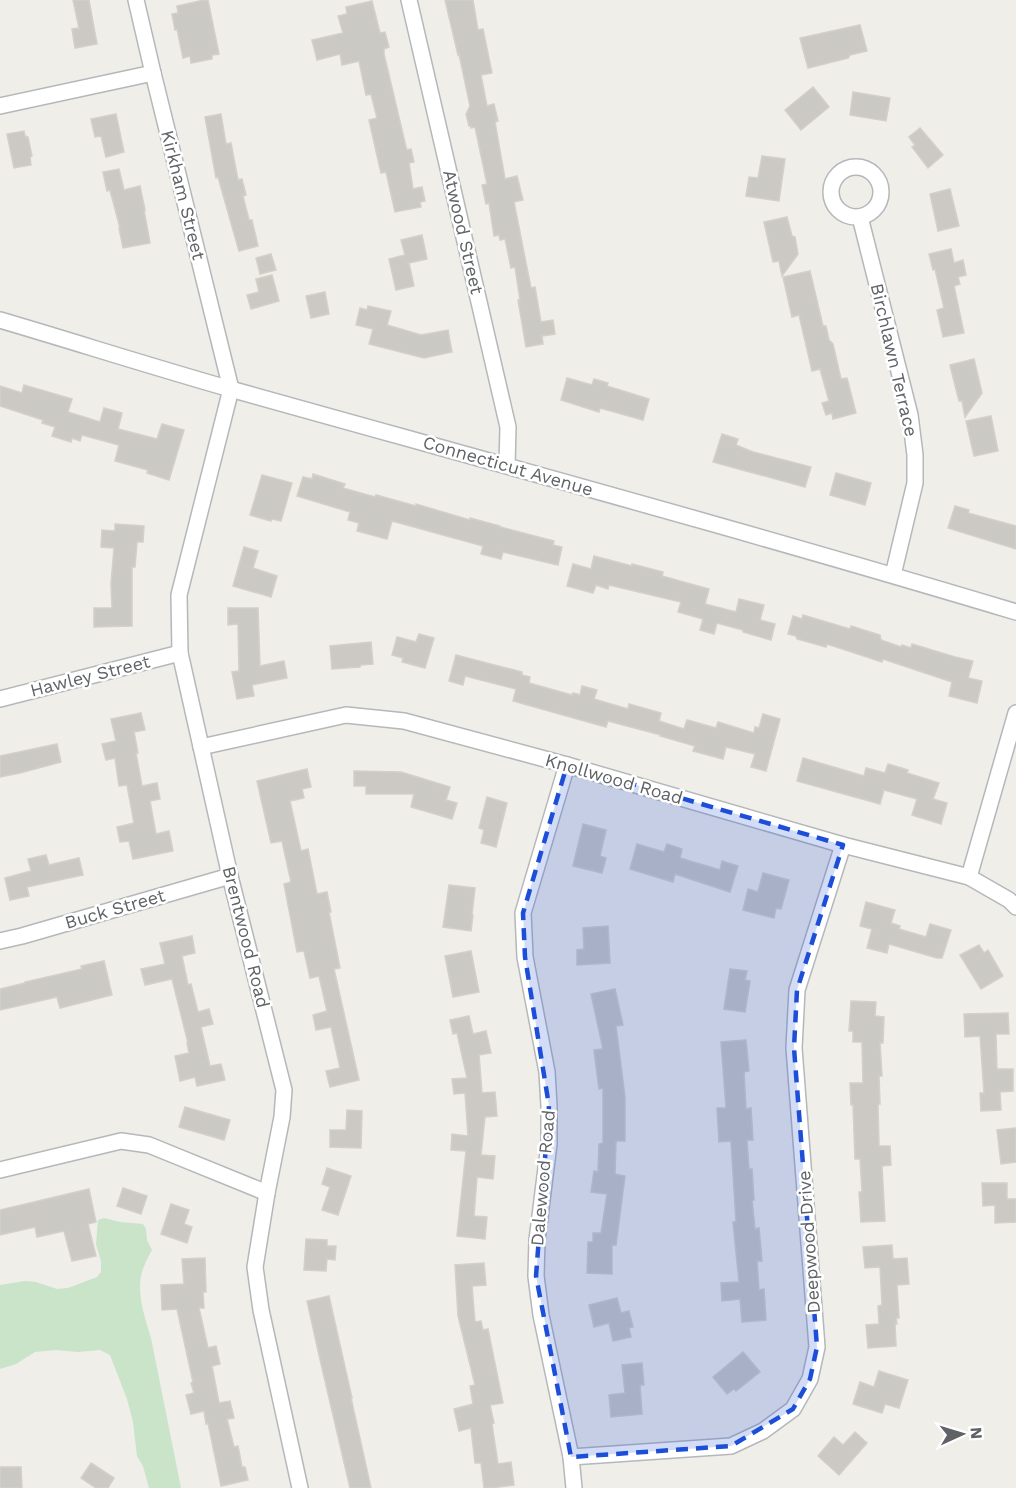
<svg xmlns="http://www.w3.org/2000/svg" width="1016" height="1488" font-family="'Work Sans',sans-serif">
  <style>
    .green { fill: #c9e4c8 }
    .building { fill: #cbc9c4; stroke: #d4cfc7; stroke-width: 1.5 }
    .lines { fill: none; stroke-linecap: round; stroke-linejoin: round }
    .minor-casing { stroke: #b5b8bb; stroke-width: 18 }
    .minor { stroke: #fff; stroke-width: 15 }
    .marked { fill: #1d4ed8; fill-opacity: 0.2; stroke: #1d4ed8; stroke-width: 4.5; stroke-dasharray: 12 8; stroke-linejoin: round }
    .labels { text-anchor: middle; stroke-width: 5; stroke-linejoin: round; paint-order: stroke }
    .street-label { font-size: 18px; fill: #5f6366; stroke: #fff }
  </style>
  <rect width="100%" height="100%" fill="#efeee8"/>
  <path class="green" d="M104,1218L120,1222L143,1224L146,1229L147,1240L152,1250C148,1257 144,1265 142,1272C136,1293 145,1318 151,1338L181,1488H149L143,1466L137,1456L133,1422L127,1399L110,1355L100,1350L78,1352L56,1350L35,1352L16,1364L0,1369V1285L25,1281L36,1282L57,1289L68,1288L97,1277L101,1272V1261L96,1244L98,1220Z"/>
  <g class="building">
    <path d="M73,0H89L97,44L75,48L72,29L79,28Z"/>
    <path d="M204,0H208L219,54L212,55V59L191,63L190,56L183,58L177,29L175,30L172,14L178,13L177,6Z"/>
    <path d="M445,0H473L478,30L483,29L492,73L481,75L487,106L494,104L498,121L495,122L505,179L517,176L523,200L514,202L531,288L535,287L541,322L553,320L555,334L542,336L543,344L526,347L518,300H520L515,267L511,268L505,239L500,240L499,235L494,236L489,203L486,204L482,185L487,184L475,127L471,128V126H469L466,114L470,106L459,54L458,55Z"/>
    <path d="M372,1L380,33L385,32L389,47L384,49V54L406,147L407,150L411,149L414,162L409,163L413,189L422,187L425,201L420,202L421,207L395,212L386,172L381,173L369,120L377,118L371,94L366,95L359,61L342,65L340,54L317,60L312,40L343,33L338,16L347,14L346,7Z"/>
    <path d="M860,25L867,51L850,55L848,58L808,68L800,38Z"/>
    <path d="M813,87L829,107L801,130L785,110Z"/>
    <path d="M853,92L890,98L886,121L850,115Z"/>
    <path d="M116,114L124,152L106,157L101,136L95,137L91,119Z"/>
    <path d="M221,114L226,144L231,143L238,180L242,179L246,195L243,196L249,220H252L258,246L239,251L218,177L216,178L205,117Z"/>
    <path d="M920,128L943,155L928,168L912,147L915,145L909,137Z"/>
    <path d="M24,131L25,136L28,137L32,156L30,157L31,165L14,168L7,134Z"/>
    <path d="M762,156L785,159L779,201L746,196L749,177L758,178Z"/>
    <path d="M119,169L124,190L140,186L145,210H144L150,243L123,248L119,228H120L110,190L107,191L103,172Z"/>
    <path d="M950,189L959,226L938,231L930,194Z"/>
    <path d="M787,217L792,236L795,237L798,254L782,276L779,261L773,262L764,222Z"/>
    <path d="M422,235L427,259L409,263L414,286L396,290L389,259L405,255L401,240Z"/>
    <path d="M951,249L954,263L963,260L966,275L958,277L960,284L954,286L964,333L943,337L937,310L944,308L935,269L933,270L929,254Z"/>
    <path d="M271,254L276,270L260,274L256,258Z"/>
    <path d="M810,271L823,326H826L829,340L833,344L841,379L847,378L856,413L833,419L832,413L826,415L822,403L829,401L820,369L812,371L799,315L792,317L783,277Z"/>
    <path d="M272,275L279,301L251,309L247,295L259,292L256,279Z"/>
    <path d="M325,292L329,314L311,318L306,296Z"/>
    <path d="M368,306L391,311L387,325L421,335L448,330L452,352L424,358L369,344L373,329L356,325L360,308L367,310Z"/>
    <path d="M974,359L982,393L965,417L962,401H959L950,365Z"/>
    <path d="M567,378L592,385L594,379L608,383L607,386L649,399L643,420L600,408L599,412L561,400Z"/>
    <path d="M24,385L72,399L68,412L100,422L104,408L122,413L118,429L157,439L162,424L184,430L169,480L147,473L148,470L115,461L119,445L82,435L80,441L72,438L71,442L52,436L55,427L42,423L43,420L0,406V386L22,393Z"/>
    <path d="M991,416L998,451L974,456L966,421Z"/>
    <path d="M722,434L738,439L736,445L753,452L811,467L805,487L713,462Z"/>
    <path d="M836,473L871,483L865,505L830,495Z"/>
    <path d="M313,474L345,484L343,488L375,497L376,495L416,506V504L470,520V518L500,526V527L554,541L553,545L562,547L558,565L503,552L501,559L481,554L483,546L392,521L387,539L357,531L359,523L348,520L350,512L297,496L303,477L312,479Z"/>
    <path d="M262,475L292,483L281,521L272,519L271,521L250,515Z"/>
    <path d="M955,506L969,510L968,513L1016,526V549L948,528Z"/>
    <path d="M115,524L144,526L143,542H137L135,567H132V626L94,627V608H112L111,584L114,548L101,547L102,530L115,531Z"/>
    <path d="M244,547L258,551L253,568L277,576L271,597L233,586Z"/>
    <path d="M594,556L632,566V564L663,572L662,576L709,589L705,604L736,612L739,599L764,605L760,620L775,624L771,640L743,632V630L717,623L714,634L700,630L703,619L678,612L681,602L609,585L608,589L596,585L593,593L567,586L573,564L591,569Z"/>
    <path d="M228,608H258L260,666L284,661L287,678L252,685L254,696L237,699L232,672L239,671L238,624L228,625Z"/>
    <path d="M803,615L850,629L851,626L880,635L881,640L901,647L902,645L911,648L912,644L955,657L973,661L968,678L982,681L977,703L949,696L952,682L883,659L882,662L827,644L826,647L797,639L796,636L788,634L793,616L802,619Z"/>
    <path d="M419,634L434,638L425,668L402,662L403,658L392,655L397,637L416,642Z"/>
    <path d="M371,642L373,664L361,665L360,667L332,669L330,646Z"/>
    <path d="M456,655L522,672V675L530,677L529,683L572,695L573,693L580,695L582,686L597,690L594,699L628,709L629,704L661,713L659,721L684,729L687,720L716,728L718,722L754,733L755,727L759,728L763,714L780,719L766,771L751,767L755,754L726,747L723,759L693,751L695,746L660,736L661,735L608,721L606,727L513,701L516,689L465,676L463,685L449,681Z"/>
    <path d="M141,713L145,730L134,732L138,753H136L142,786L157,783L160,799L150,801L156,834L169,831L173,851L133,859L129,841L120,842L117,827L134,823L127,785L119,786L115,758L106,760L102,744L116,741L111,719Z"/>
    <path d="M57,744L61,762L20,773L0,777V756Z"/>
    <path d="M803,758L864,776L866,768L885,773L888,764L908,770L907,773L939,783L933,799L947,803L941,824L912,815L917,799L884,790L880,804L797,781Z"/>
    <path d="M307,769L311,787L302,789L304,798L290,801L301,851L308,849L317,894L327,892L331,912H329L340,968L334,969L359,1080L330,1087L326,1071L340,1068L331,1027L316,1030L313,1015L327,1011L319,976L310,978L304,951L297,952L284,884L291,882L282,841L271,843L257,781Z"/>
    <path d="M354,771L401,772L450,787L446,800L457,803L452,819L411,807L414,794H366V786H354Z"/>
    <path d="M487,797L507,803L496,847L481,843L484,830L479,828Z"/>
    <path d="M583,824L606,830L600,856L606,858L602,873L573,866Z"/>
    <path d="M637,844L664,852L667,844L682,849L680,858L720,870L722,861L738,866L730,892L675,874L673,882L630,869Z"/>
    <path d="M46,855L49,865L79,858L83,875L27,887L29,896L10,900L5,878L31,871L28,859Z"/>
    <path d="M763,873L789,880L781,909L776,908L774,918L743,910L748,889L758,892Z"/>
    <path d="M449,885L475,888L472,914L473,915L471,931L443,927Z"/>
    <path d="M866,902L895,910L891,923L900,926L899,929L926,937L930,924L951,930L942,958H937L889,944L887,953L867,948L872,929L860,926Z"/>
    <path d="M608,926L610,963L577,965V950L584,949L583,928Z"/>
    <path d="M192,936L195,953L182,956L188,985L191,984L198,1012L209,1009L213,1024L201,1027L210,1066L221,1064L225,1080L197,1086L195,1077L180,1081L175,1056L189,1053L187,1043H188L172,979L145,985L141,969L165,964L160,943Z"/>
    <path d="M979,945L984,953L988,950L1003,976L981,989L960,955Z"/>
    <path d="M471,951L479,992L453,997L445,956Z"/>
    <path d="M104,961L112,995L60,1008L57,997L0,1010V989L25,983V982L82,969L81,966Z"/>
    <path d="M730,969L747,971L745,980L750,981L745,1012L724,1009Z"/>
    <path d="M615,989L623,1025L616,1026L625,1097V1141H616L615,1174L625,1176L616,1245H612V1274L587,1273L588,1242H593V1233H601L607,1194L591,1192L594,1171L598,1172L599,1144L603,1143V1088L599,1089L594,1050L603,1049L591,994Z"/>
    <path d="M851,1001L876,1002L875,1016L884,1017L883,1043H880L882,1076H879L880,1104H878L879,1146H890L891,1165L882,1166L885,1221L861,1222L859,1192H862L860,1159H855L853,1105H851L850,1083H863L862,1042H853V1031H849Z"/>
    <path d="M1008,1013L1009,1034H996L997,1069H1013V1091L1000,1092L1001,1110L981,1111L980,1093H984L980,1036L965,1037L964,1014Z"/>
    <path d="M469,1016L473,1034L486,1031L491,1053L479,1055L482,1093L495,1092L497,1116L485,1117L481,1155L495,1156L493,1179L477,1177L474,1216L487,1217L485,1239L457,1236L466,1151L451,1150L452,1134L468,1136L465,1093L454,1094L452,1079L467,1078L457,1033L453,1034L450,1020Z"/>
    <path d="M746,1040L749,1071L744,1072L746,1109L751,1108L753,1140H747L749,1169H752L754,1200H752L755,1229L759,1228L762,1261H757L759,1290L764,1289L766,1320L742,1322L740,1299L722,1301L721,1283L739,1282L733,1222H736L731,1141L719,1142L717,1108H726L721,1042Z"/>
    <path d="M185,1107L230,1120L224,1140L179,1127Z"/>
    <path d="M347,1110L362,1111L361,1148L330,1147V1130H346Z"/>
    <path d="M1016,1128V1162L1001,1164L997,1130Z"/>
    <path d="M327,1168L351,1176L338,1215L322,1210L330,1187L322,1184Z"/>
    <path d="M982,1183H1007V1199H1016V1222L995,1223V1205L983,1206Z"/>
    <path d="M123,1188L147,1196L141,1214L117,1206Z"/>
    <path d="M89,1189L96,1222L88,1224L96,1256L72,1261L64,1231L37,1237L35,1227L0,1235V1210Z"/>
    <path d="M171,1204L189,1210L184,1224L192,1227L187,1243L161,1234Z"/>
    <path d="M306,1239L327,1240V1246H336L335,1260L327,1259L326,1271L304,1270Z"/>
    <path d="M892,1245L893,1259L907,1258L909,1284L897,1285L899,1318H896L897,1324H895L896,1346L868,1348L866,1325L879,1324L878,1306L882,1305L880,1267L865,1268L863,1247Z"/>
    <path d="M205,1258L206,1292H203L204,1308H199L208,1348L216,1346L220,1364L212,1366L219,1403L230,1401L234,1418L227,1419L234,1447L238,1446L242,1467H245L248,1480L221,1486L208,1423L206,1424L204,1411L191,1414L186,1395L194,1393L191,1383L193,1382L177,1309L162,1310L161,1285L184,1284L182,1259Z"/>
    <path d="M484,1263L486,1285L472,1286L475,1322L481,1321L483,1330L488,1329L503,1403L490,1405L494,1423L492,1424L498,1464L511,1462L514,1485L490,1488H484L481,1463H475L471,1428L459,1431L454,1409L473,1404L470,1386L475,1385L458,1316L455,1265Z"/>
    <path d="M329,1296L352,1398H351L371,1488H350L319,1355L307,1301Z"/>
    <path d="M617,1298L621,1313L629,1311L633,1327L629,1328L631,1337L613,1341L609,1323L594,1327L589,1305Z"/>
    <path d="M743,1352L760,1372L736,1391L734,1389L727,1394L713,1377Z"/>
    <path d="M642,1363L644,1385H640L642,1414L611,1417L609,1395L625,1393L622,1365Z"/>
    <path d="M879,1371L908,1380L899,1408L885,1404L882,1413L853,1404L860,1382L874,1387Z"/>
    <path d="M855,1432L867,1443L839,1475L818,1456L834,1437L843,1445Z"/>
    <path d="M91,1463L114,1478L108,1488H96L81,1478Z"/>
    <path d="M0,1467H21L22,1488H0Z"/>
  </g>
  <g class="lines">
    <g class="minor-casing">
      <g id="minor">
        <path d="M136,0L153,73L231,389L179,595L180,653L230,876L284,1090L282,1117L267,1193L255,1267L261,1310L300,1488"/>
        <path d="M409,0L508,427L507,465"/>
        <path d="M0,106L153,73"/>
        <circle cx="856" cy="192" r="25"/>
        <path d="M860,217L910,415L915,455V483L893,575"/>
        <path d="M0,320C78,343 156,368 234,390C495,463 756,534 1016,612"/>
        <path d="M0,699L180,653"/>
        <path d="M201,747L346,715L404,721L567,765L843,845L969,877L1009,900L1016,907"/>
        <path d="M567,765L523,913L525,957L547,1072L549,1106V1144L537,1240L536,1276L541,1315L571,1457L574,1488"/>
        <path d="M969,877L1016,713"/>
        <path d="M0,941L22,936L230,876"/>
        <path d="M0,1170L121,1141L149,1145L267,1193"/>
        <path d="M571,1457L731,1446L763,1431L793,1409L810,1379L817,1347L794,1048L797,990L843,845"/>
      </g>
    </g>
    <use href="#minor" class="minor"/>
  </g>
  <path class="marked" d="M567,765L843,845L797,990L794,1048L817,1347L810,1379L793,1409L731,1446L571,1457L536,1276L549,1106L525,957L523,913Z"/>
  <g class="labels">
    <g class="street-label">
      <text transform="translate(183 195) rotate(76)" y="6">Kirkham Street</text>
      <text transform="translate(463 232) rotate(77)" y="6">Atwood Street</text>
      <text transform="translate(894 360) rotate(77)" y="6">Birchlawn Terrace</text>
      <text transform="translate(508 466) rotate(16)" y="6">Connecticut Avenue</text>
      <text transform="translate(90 676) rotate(-14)" y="6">Hawley Street</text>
      <text transform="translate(614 779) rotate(16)" y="6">Knollwood Road</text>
      <text transform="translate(115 909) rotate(-16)" y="6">Buck Street</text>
      <text transform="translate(246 937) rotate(76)" y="6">Brentwood Road</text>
      <text transform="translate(543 1178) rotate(-85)" y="6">Dalewood Road</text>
      <text transform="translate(809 1242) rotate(-94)" y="6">Deepwood Drive</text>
    </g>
  </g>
  <g transform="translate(962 1434) rotate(86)" stroke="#ffffff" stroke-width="4.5" paint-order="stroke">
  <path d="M0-4.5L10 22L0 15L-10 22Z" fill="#5f6366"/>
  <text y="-9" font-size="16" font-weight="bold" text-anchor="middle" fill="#5f6366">N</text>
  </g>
</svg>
